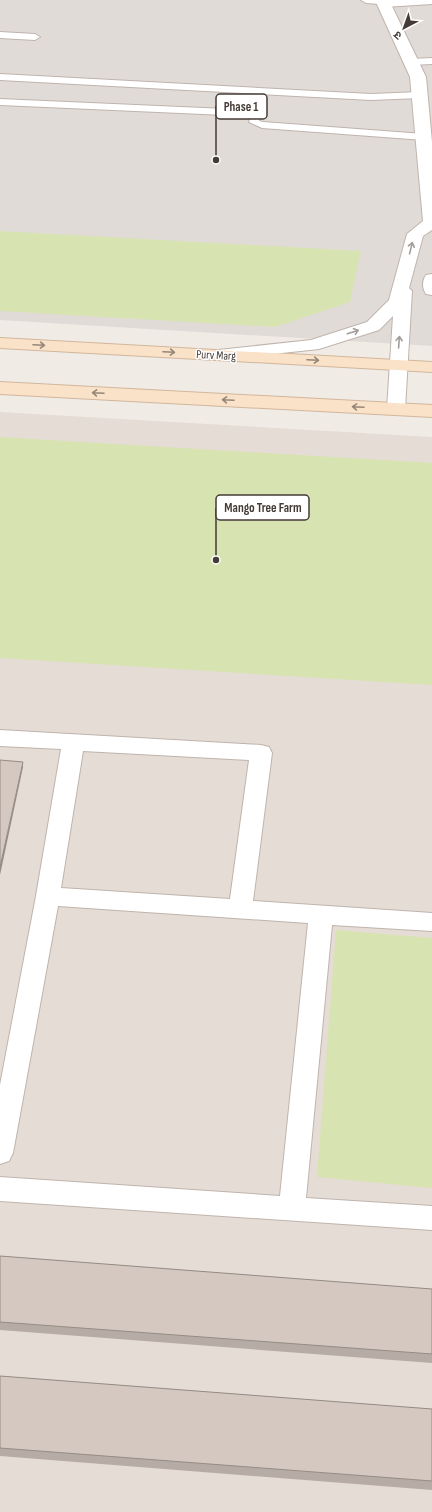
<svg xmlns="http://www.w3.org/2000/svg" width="432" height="1512" font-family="'Sofia Sans Condensed','Noto Sans Devanagari',sans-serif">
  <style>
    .residential { fill: #e5dcd5 }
    .industrial { fill: #e1dbd8 }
    .green { fill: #d8e3b2 }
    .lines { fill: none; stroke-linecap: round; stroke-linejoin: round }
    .service-casing { stroke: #bfb4ad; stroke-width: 2 }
    .minor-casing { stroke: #bfb4ad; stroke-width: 2 }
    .tertiary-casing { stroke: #bfb4ad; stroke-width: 2 }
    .secondary-casing { stroke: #d1b69c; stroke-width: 2 }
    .service { fill: #fff; fill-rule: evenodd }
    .minor { fill: #fff; fill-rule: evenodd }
    .tertiary { fill: #fff; fill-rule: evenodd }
    .secondary { fill: #fae2c8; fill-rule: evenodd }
    .wall { fill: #b7aca5 }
    .shaded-wall { fill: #958c86 }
    .building { fill: #d5c8c0; stroke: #958c86 }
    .oneway { stroke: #a29d9a }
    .oneway2 { stroke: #968678 }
    .labels { text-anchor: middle; stroke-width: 3; stroke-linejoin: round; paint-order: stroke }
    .street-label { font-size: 12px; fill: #443b36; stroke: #fff }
    .leader { fill: none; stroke: #443b36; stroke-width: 1.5 }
    .callout-dot { fill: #443b36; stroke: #fff; stroke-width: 1.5 }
    .callout { fill: #fff; stroke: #443b36; stroke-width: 1.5 }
    .callout-label { font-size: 13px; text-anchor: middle; font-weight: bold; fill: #443b36 }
  </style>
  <rect width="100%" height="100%" fill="#f1ebe6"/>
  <path class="residential" d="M0,412L432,437V1512H0Z"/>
  <path class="industrial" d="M0,0H432V346L0,320Z"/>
  <g class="green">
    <path d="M0,231L361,251L350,302L275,327L0,311Z"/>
    <path d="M0,437L432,463V685L0,658Z"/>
    <path d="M336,930L432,938V1188L317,1177Z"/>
  </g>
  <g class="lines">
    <g class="service-casing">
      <g id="service">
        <path d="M361,0H432V4L384,7L380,4L366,3Z"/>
        <path d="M0,32L35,34L40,37L35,40L0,38Z"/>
        <path d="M432,58V64L411,65L406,62L411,59Z"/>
        <path d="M0,74L371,94L420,92L425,95L420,98L371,100L0,80Z"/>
        <path d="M0,99L249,110L259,113L261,115L259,121L263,122L424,134L429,137L424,140L262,128L249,122L251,117L248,116L0,105Z"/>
      </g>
    </g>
    <g class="minor-casing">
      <path id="minor" d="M0,730L261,745L269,747L272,753L253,901L432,913V931L332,925L306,1198L432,1206V1230L0,1201V1177L280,1196L308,923L58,906L13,1153L9,1161L0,1164V1085L36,896L61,749L0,746ZM83,751L249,760L230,899L61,888Z"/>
    </g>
    <g class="tertiary-casing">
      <g id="tertiary">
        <path d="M375,0H389L426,77L432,142V230L423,236L409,288L412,291L405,409L403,413L396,415L389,413L387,409L393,316L379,330L319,349L218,360L212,359L209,355L212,351L218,350L311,340L367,322L389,300L407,234L423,221L410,77Z"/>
        <path d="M432,274V295L426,294C422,288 422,281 426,275Z"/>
      </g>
    </g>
    <g class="secondary-casing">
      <g id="secondary">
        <path d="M0,338L432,362V372L0,348Z"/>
        <path d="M0,382L432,405V417L0,394Z"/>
      </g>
    </g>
    <use href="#service" class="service"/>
    <use href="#minor" class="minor"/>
    <use href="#tertiary" class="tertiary"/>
    <use href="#secondary" class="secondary"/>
  </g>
  <g class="wall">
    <path d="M0,1256L432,1289V1363L0,1330Z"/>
    <path d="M0,1376L432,1409V1490L0,1456Z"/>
  </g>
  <path class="shaded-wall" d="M23,762V767L0,875V867Z"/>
  <g class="building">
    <path d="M0,760L23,762L0,867Z"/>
    <path d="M0,1256L432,1289V1354L0,1322Z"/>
    <path d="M0,1376L432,1409V1481L0,1448Z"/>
  </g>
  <defs><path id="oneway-shaft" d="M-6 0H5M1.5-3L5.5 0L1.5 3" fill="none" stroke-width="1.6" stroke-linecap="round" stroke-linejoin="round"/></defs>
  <g class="oneway">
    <use href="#oneway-shaft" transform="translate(411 248) rotate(-76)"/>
    <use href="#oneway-shaft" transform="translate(353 332) rotate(-18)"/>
    <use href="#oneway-shaft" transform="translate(399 342) rotate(-86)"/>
  </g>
  <g class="oneway2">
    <use href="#oneway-shaft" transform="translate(39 345) rotate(3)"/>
    <use href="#oneway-shaft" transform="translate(169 352) rotate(3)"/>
    <use href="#oneway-shaft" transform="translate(313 360) rotate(3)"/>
    <use href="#oneway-shaft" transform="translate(98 393) rotate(-177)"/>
    <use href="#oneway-shaft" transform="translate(228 400) rotate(-177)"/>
    <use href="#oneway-shaft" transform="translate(358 407) rotate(-177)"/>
  </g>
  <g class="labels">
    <g class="street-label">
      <text transform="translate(216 355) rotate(3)" y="4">Purv Marg</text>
    </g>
  </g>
  <path class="leader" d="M216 160L216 106M216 560L216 508"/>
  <g class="callout-dot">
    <circle cx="216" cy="160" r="4"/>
    <circle cx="216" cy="560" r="4"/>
  </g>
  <g class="callout">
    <rect x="216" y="94" width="51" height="25" rx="4"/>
    <rect x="216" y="495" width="93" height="25" rx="4"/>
  </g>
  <g class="callout-label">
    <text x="241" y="111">Phase 1</text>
    <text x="263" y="512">Mango Tree Farm</text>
  </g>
  <g transform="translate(404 28) rotate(221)" stroke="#ffffff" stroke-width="3" paint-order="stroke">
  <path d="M0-3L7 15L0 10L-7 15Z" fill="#443b36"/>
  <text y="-6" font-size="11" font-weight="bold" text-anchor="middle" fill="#443b36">उ</text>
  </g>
</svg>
